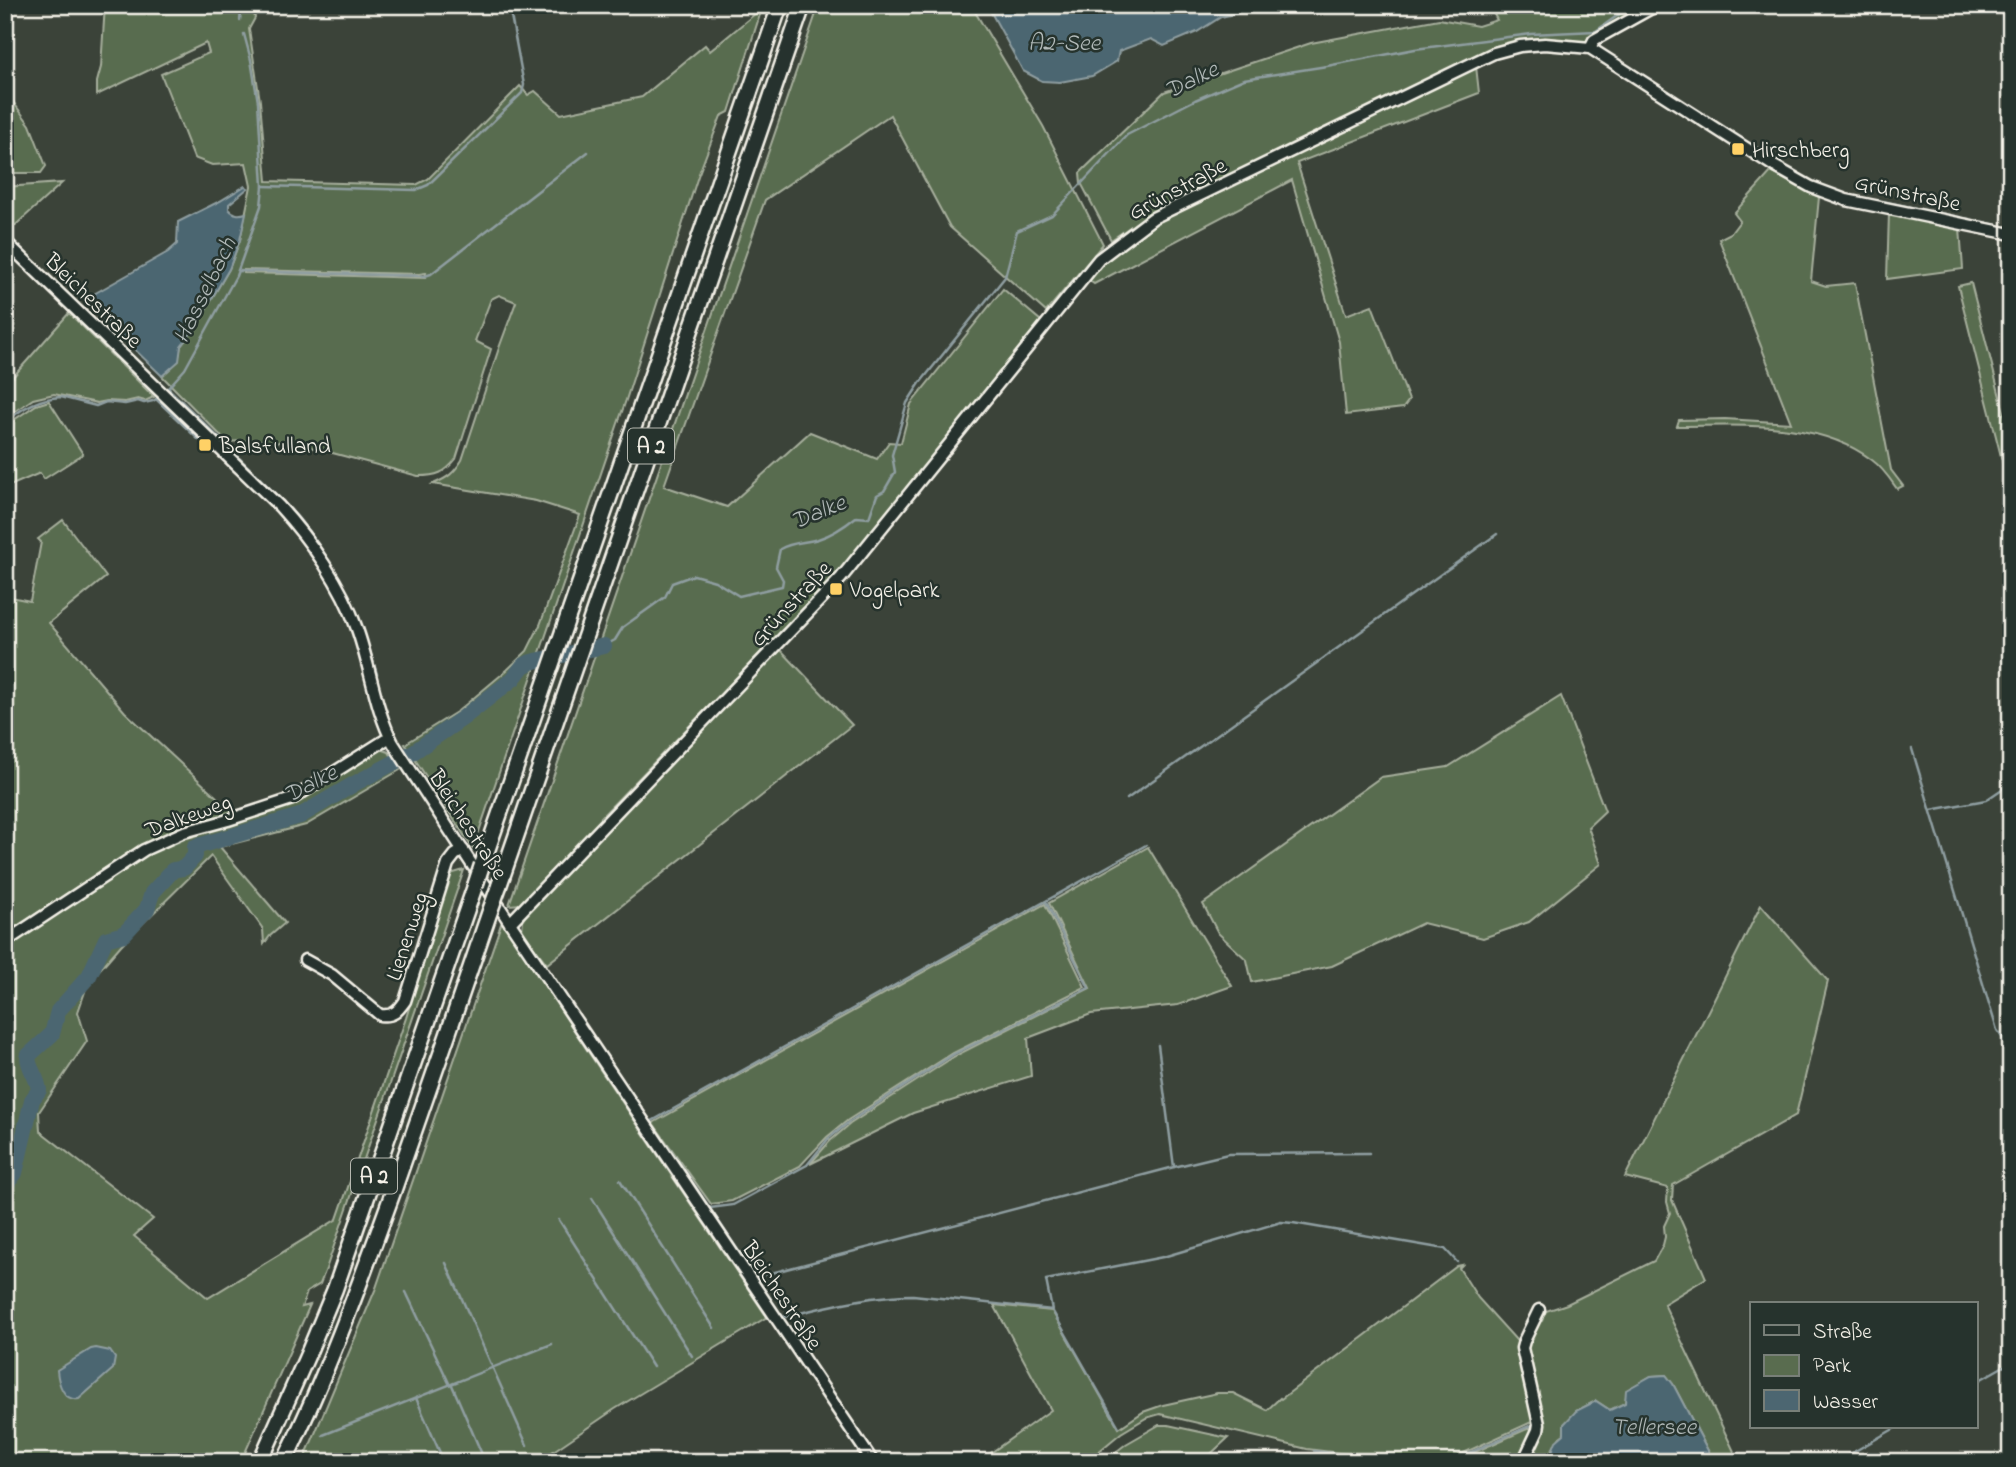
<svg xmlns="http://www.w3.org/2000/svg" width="2016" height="1467" font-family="'Indie Flower',sans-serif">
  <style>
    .green { fill: #596c4f; stroke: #a6ae9c; stroke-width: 2; fill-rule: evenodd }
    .water { fill: #4c6671; stroke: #8f9ea1; stroke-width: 2 }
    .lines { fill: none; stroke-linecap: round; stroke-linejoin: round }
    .stream { stroke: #8f9ea1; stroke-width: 2.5 }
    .river { stroke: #4c6671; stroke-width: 16 }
    .minor-casing { stroke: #f4f1e8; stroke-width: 15 }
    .highway-casing { stroke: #f4f1e8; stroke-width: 19 }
    .minor { stroke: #26332d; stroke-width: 10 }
    .highway { stroke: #26332d; stroke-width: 14 }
    .highway-bridge-casing { stroke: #f4f1e8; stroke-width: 19; stroke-linecap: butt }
    .highway-bridge { stroke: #26332d; stroke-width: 14 }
    .poi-dot { fill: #ffd166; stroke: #26332d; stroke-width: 2.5 }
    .labels { text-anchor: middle; stroke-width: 5; stroke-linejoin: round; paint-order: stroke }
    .shield { fill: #26332d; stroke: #b6b8b0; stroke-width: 2 }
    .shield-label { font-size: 21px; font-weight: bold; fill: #f4f1e8 }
    .poi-label { font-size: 23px; fill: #f4f1e8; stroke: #26332d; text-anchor: start }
    .street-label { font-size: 23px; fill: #f4f1e8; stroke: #26332d }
    .water-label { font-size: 24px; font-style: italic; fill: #b1b9b8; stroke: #26332d }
  </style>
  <rect width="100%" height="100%" fill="#3b4339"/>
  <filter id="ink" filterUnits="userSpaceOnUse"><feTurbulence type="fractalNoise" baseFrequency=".0143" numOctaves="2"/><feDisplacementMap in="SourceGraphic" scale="14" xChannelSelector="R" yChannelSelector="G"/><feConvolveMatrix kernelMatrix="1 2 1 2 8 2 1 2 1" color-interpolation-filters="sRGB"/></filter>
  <g filter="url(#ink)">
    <g class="green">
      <path d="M105,5H253L255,18L249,29L260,101L267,181L416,185L428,179L520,86L528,95L535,91L561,114L642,97L705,45L710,51L756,13L758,5H763L729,112L721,116L698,176L627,397L473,849L405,744L458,711L507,670L527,651L540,625L580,515L536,501L433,484C448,478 454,473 462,460L499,348L516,302L499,295L491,299L475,341L491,349L456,459C445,473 437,476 418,476L299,444L257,440L227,442L162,376L178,361L181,346L194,329L229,269L240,240L251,186L246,163L212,165L194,158L161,74L209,53L206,43L97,95V82L101,67ZM244,270L419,274L426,273L425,278L244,273Z"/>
      <path d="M819,5H971L1043,126L1103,244L1046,312L950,227L890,115L765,200L664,486L727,507L810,432L877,459L889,442L901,443L911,404L1003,289L1041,321L837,574L601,817L603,820L522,904L509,905Z"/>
      <path d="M1489,5H1649L1585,42L1546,38L1519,42L1475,58L1150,213L1111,240L1081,183L1080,173L1164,92L1311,43L1439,19L1478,26L1497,20Z"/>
      <path d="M1476,66L1479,93L1297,163L1346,315L1372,305L1409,400L1403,408L1346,415L1339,342L1292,180L1094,284L1087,279L1100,264L1155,222Z"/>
      <path d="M5,91L30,125L46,166L41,173H5Z"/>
      <path d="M1771,172L1819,197L1811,281L1826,286L1855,283L1891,470L1903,486L1897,489C1890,479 1883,468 1872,460C1819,419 1740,426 1677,426L1679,420L1725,419L1791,423L1719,239L1731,233L1740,221L1734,213Z"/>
      <path d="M62,183L9,231L5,228V187Z"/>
      <path d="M1889,213L1960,228L1963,269L1887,279Z"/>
      <path d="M1971,283L2011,440V496L1958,286Z"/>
      <path d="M69,313L154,397L145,401L138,399L125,402L107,401L97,403L54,394L33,399L5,418V372L12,378Z"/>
      <path d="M49,401L83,454L44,479L40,473L5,488V426L36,405Z"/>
      <path d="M63,520L106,577L49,623L125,712L234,813L183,826L141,845L5,934V550H7L6,554L13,556L6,596L30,601L41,542L38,539Z"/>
      <path d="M780,649L852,725L547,964L522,931L523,920L526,913Z"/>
      <path d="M1561,696L1605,811L1588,827L1601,864L1529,922L1483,938L1423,923L1332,966L1252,982L1247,960L1218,933L1203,904L1381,777L1448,767Z"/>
      <path d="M381,749L389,752L400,770L306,825L220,847L285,923L270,936L264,944L263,929L211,856L121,945L88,983L78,1012L87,1041L39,1112L40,1131L153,1219L134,1236L208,1298L337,1219L406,1018L450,874L464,870L326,1269L320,1284L307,1292L302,1307L310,1305L241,1462H5V948L145,853L180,838L294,803Z"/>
      <path d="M1148,847L1232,986L1178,1005L1091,1014L1028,1038L1031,1076L913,1113L810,1164L830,1141L850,1124L955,1056L1090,988L1049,903Z"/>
      <path d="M1045,904L1085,987L953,1053L848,1120L827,1137L800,1166L732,1201L711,1204L653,1123Z"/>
      <path d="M1761,905L1828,981L1796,1115L1673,1185L1672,1200L1706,1278L1664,1304L1739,1462H1714L1673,1384L1666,1375L1651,1376L1627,1390L1625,1403L1610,1410L1596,1401L1576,1411L1564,1434L1560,1437L1550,1453L1548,1462H1530L1543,1431V1417L1527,1353L1528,1344L1538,1322L1542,1321L1546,1311L1567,1304L1654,1261L1663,1245L1665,1237L1664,1226L1670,1213L1667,1202L1668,1188L1625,1177Z"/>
      <path d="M502,921L591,1056L767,1317L615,1409L543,1458L542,1462H303L376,1288Z"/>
      <path d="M1462,1265L1459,1268L1478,1298L1517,1341L1536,1420L1444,1462H1411L1307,1449L1160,1414L1146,1418L1121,1433L1086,1462H978L1051,1410L994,1305L1052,1311L1119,1428L1143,1412L1163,1405L1217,1393H1233L1267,1410L1280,1398L1281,1399L1457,1266Z"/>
      <path d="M1159,1425H1168L1228,1438L1202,1462H1103L1126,1444Z"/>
      <path d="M1534,1426L1518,1462H1452Z"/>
    </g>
    <g class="water">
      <path d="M987,5H1273L1221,17L1197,32L1164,46L1151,39L1119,51L1117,61L1092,76L1060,82L1042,81L1023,71Z"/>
      <path d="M245,186L248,188L229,204V209C234,215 239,215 246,213L240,240L229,269L194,329L181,346L179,361L162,376L93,309L92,295L168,252L177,244L178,222L220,201Z"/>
      <path d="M96,1348L110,1351L115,1358L113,1369L79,1399C63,1402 58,1382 57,1370L91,1349Z"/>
      <path d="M1666,1375L1673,1384L1714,1462H1548L1556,1441L1564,1434V1424L1576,1411L1596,1401L1610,1410L1625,1403L1626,1390L1651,1376Z"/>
    </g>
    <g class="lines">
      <g class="stream">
        <path d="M240,20L242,5"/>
        <path d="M263,186L416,190L428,185L522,93L524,85L509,5"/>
        <path d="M1882,201L2011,228"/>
        <path d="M238,271L425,276L431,274L588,152"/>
        <path d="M167,389L185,369L236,276L261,206L263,186L258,102L251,60L244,34"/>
        <path d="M169,389L221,440"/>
        <path d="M156,399L199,440"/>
        <path d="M5,423C21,408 39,398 61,397L96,406L106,402L125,404L138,401L144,403L153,401L158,398"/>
        <path d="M234,453C256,475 279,496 299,519C337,565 361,617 377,674"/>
        <path d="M604,646L615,640L623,627L665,597L672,583L694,575L715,581L739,596L782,586L783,580L776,567L780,549C792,542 805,543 818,539C831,535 845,526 856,517L869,518L877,495L884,491L895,472L892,455L907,403L920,383L1005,277L1017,231L1052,215L1127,135L1195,100L1244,79L1327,66L1415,49L1531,34L1596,31L1632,5"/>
        <path d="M1912,749L1997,1030L2011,1050"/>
        <path d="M1127,799L1497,534"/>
        <path d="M1931,810L1986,800L2011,783"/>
        <path d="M1158,1045L1174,1167L1228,1154L1369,1153"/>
        <path d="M652,1121L1146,845"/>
        <path d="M668,1146L783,1317C826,1307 869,1295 913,1295L1052,1310L1046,1280L1163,1257L1281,1222L1293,1223L1445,1249L1457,1262"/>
        <path d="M620,1180L714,1328"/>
        <path d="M592,1198L692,1356"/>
        <path d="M710,1208L733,1205L807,1165L828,1139L849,1122L954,1054L1089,988L1046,902"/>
        <path d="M559,1220L653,1367"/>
        <path d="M446,1263L527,1445"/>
        <path d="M756,1277L1174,1167"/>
        <path d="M406,1292L449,1383"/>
        <path d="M1052,1310L1119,1427"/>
        <path d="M1976,1382L2011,1362"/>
        <path d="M452,1385L484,1459"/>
        <path d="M416,1398L444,1462"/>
        <path d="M323,1435L552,1344"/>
        <path d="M1314,1451L1394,1462"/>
        <path d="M1449,1462L1534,1424"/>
        <path d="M1836,1462L1897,1427"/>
      </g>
      <path class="river" d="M5,1186L15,1173L32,1100L39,1090C37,1075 28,1069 28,1056L52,1034L58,1011L89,976L106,939L124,934L147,909L152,893L173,870L184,868L195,856V847L300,816L354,784L412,753L463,718L513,679L523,666L531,662L604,646"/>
      <g class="minor-casing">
        <g id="minor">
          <path d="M1590,48L1594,40L1657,5"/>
          <path d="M5,241L279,506C310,540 342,585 357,629C370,665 375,709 393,743L510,923L873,1462"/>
          <path d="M510,923L841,578L1099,259L1153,218L1475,62L1494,53L1520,46L1545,44L1590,48L1774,166L1811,187L1846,200L2011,234"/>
          <path d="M5,942L144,850L184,832L228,820L292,799L390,737"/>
          <path d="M305,960L332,975L380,1015C393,1017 398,1011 405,1001L448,864L455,855L463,850"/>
          <path d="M1523,1462L1538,1430L1539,1424L1522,1348L1524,1341L1539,1310"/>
        </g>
      </g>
      <g class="highway-casing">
        <g id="highway">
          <path d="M482,865L780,5"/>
          <path d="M499,886L803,5"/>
          <path d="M260,1462L308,1354L335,1289L475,886"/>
          <path d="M284,1462C327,1375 360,1283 393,1192C426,1098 458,1005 490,911"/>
        </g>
      </g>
      <use href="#minor" class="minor"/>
      <use href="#highway" class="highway"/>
      <g class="highway-bridge-casing">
        <g id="highway-bridge">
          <path d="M475,886L482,865"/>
          <path d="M490,911L499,886"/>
        </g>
      </g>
      <use href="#highway-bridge" class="highway-bridge"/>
    </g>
  </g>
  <g class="poi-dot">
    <rect x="1731" y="142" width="14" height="14" rx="3.5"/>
    <rect x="198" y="438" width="14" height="14" rx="3.5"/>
    <rect x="829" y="582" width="14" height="14" rx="3.5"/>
  </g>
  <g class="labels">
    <g class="shield">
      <rect x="628" y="428.5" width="46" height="35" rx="5"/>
      <rect x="351" y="1158.5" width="46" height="35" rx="5"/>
    </g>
    <g class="shield-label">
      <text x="651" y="453">A 2</text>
      <text x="374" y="1183">A 2</text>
    </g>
    <g class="poi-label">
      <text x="1752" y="157">Hirschberg</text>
      <text x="219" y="453">Balsfulland</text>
      <text x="850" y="597">Vogelpark</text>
    </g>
    <g class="street-label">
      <text transform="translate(1177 188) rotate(-28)" y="8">Grünstraße</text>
      <text transform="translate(1908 192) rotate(12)" y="8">Grünstraße</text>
      <text transform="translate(94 300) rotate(44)" y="8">Bleichestraße</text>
      <text transform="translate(790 603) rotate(-47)" y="8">Grünstraße</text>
      <text transform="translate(188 815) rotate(-20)" y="8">Dalkeweg</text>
      <text transform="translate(469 824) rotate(57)" y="8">Bleichestraße</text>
      <text transform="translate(406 936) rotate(-72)" y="8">Lienenweg</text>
      <text transform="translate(783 1295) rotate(56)" y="8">Bleichestraße</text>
    </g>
    <g class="water-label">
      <text x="1064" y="50">A2-See</text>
      <text transform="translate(1191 79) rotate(-26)" y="8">Dalke</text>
      <text transform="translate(204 290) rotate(-64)" y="8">Hasselbach</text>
      <text transform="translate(818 511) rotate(-22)" y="8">Dalke</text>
      <text transform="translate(310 783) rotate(-27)" y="8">Dalke</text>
      <text x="1654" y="1434">Tellersee</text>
    </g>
  </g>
  <rect width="2016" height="1467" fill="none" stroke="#26332d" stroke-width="28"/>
  <rect x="14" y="14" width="1988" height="1439" fill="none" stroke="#f4f1e8" stroke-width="2.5" filter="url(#ink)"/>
  <rect x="1750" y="1302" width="228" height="126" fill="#26332d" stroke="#787f78" stroke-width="2"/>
  <rect x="1764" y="1325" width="35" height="10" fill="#26332d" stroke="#787f78" stroke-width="2"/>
  <text x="1813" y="1338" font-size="21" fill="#f4f1e8">Straße</text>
  <rect x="1764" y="1355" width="35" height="21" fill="#596c4f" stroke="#787f78" stroke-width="2"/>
  <text x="1813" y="1372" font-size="21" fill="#f4f1e8">Park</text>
  <rect x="1764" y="1390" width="35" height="21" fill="#4c6671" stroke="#787f78" stroke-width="2"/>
  <text x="1813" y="1408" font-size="21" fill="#f4f1e8">Wasser</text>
</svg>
